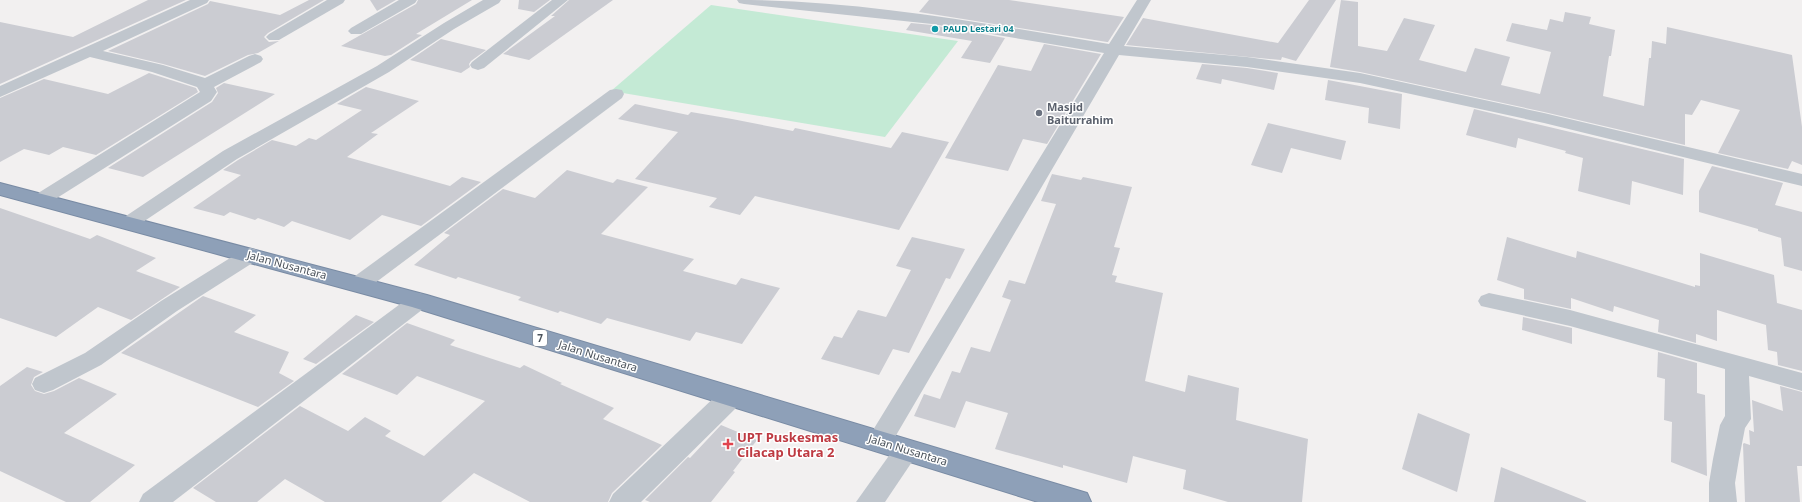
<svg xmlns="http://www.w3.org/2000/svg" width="1802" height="502" font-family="'Noto Sans',sans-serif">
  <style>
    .green { fill: #c4ead5 }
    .building { fill: #cbccd2 }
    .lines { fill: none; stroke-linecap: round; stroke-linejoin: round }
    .highway-casing { stroke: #798ba4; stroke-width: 2 }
    .street { fill: #c0c6cd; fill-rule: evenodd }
    .highway { fill: #8ea0b8; fill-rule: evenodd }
    .culture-dot { fill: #0f9aa8; stroke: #fff; stroke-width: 1.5 }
    .worship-dot { fill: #6b7280; stroke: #fff; stroke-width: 1.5 }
    .health-dot { fill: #e0444e; stroke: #fff; stroke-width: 1.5 }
    .labels { text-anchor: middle; stroke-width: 3; stroke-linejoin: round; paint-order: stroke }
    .far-culture-label { font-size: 9px; font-weight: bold; fill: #0d838f; stroke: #fff; text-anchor: start }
    .shield { fill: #fff; stroke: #80868c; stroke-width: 1 }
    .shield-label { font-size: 10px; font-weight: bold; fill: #4a525b }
    .worship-label { font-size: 11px; font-weight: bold; fill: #5b616d; stroke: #fff; text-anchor: start }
    .street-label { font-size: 11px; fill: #4a525b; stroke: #fff }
    .near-health-label { font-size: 13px; font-weight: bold; fill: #be3a42; stroke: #fff; text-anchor: start }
  </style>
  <rect width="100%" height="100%" fill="#f2f0f0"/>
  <path class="green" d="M711,5L958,41L885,137L611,91Z"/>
  <g class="building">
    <path d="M148,0H186L0,84V22L73,37Z"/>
    <path d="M309,0H324L268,33L264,37L269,42L279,41L258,53L248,55L205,76L163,64L108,51L208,4L210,1L280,15Z"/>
    <path d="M370,0H396L377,11Z"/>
    <path d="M418,0H472L416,34L422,35L391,55L385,56L341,46L416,4Z"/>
    <path d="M519,0H550L534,12L518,9Z"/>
    <path d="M569,0H613L529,60L503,54L555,16H551Z"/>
    <path d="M929,0H1009L1124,17L1108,42H1107L919,12Z"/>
    <path d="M1309,0H1336L1296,61L1282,57L1281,60L1126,45L1143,18L1278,43Z"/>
    <path d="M1341,0L1358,2V46L1387,51L1404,18L1435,25L1419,60L1466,72L1475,48L1510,57L1501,85L1540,94L1551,52L1506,41L1512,23L1547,30L1550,19L1563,22L1565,12L1591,17L1589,24L1615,30L1611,56H1609L1603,96L1644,106L1649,58H1651L1652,41L1666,44L1667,27L1792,55L1802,127V165L1792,161L1788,169L1718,153L1740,110L1701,100L1692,115L1685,114V145L1544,112L1360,72L1330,67Z"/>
    <path d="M911,23L932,25L1005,38L990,63L961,58L972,41L906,30Z"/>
    <path d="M441,39L486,50L471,61L469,64L470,67L461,73L410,60Z"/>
    <path d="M1044,44L1101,54L1047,144L1023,139L1008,171L945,158L998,65L1031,71Z"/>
    <path d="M1202,64L1247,68L1278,73L1274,90L1222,79L1221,84L1196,79Z"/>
    <path d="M149,73L196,88L198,92L96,155L63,147L49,155L24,149L0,162V98L44,79L108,94Z"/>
    <path d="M1328,80L1402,94L1400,129L1368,123L1369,108L1325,100Z"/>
    <path d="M224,83L275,94L143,177L108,168L212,102L218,93L216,88Z"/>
    <path d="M366,87L419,101L371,133L378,134L347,157L450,186L462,177L481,182L421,226L382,215L350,240L292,221L284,227L258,218L255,220L230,212L224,216L193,208L241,175L223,170L238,160L272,140L296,146L309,138L316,140L362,110L337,104Z"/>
    <path d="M635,104L688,115L691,112L732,119L793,131L795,128L891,148L902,132L949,142L899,230L755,196L740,215L709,207L717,198L635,179L678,132L618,119Z"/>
    <path d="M1474,109L1684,159L1683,195L1632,181L1630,205L1578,191L1583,158L1565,153L1566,151L1518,138L1516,148L1466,135Z"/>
    <path d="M1268,123L1346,141L1341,160L1291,148L1282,173L1251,165Z"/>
    <path d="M1712,166L1783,183L1775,205L1802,212V271L1784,266L1781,238L1758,231V229L1699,212V191Z"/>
    <path d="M567,170L613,183L617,179L648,187L601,234L694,259L683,271L736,285L741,278L780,288L742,344L696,332L690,341L607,318L601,324L560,311L558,313L518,300L521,297L458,277L456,279L414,265L450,235L444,233L503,189L535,198Z"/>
    <path d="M1052,174L1081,180L1083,177L1132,187L1114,247L1120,248L1112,275L1117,276L1115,282L1163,293L1145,381L1185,392L1188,375L1239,388L1236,420L1308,439L1302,502H1228L1183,489L1186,470L1133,456L1127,483L1063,465V468L995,449L1008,413L966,401L955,428L914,416L924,394L940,399L952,371L960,373L971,347L990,352L1011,300L1002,297L1009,280L1025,284L1056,204L1041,201Z"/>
    <path d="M0,208L90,239L97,235L156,258L136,271L180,287L131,320L98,307L56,337L0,318Z"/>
    <path d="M912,237L965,249L950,279L946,278L909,353L893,349L879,375L821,359L834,336L842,338L858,310L886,317L911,270L896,266Z"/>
    <path d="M1507,237L1576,258L1577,251L1695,287V285L1700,286V253L1774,275L1777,303L1802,310V371L1778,365L1777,352L1768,350L1766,325L1717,310V341L1696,334V343L1658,332L1659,320L1614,306L1613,312L1571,298V309L1524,299V289L1497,280Z"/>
    <path d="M203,296L256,315L234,332L289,352L279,373L294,381L258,407L121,353Z"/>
    <path d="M356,315L374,322L316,364L303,359Z"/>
    <path d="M1523,317L1572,328V344L1522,330Z"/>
    <path d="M407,323L455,340L450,345L520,368L524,365L562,383L560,384L614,408L603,419L662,445L612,493L608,502H530L474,473L441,502H325L285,479L257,502H216L193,488L300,406L348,431L365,417L391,431L385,436L424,456L485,401L417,376L397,395L342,374Z"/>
    <path d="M1658,352L1697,363V393L1705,395L1707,476L1671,462L1672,422L1664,420L1665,379L1657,377Z"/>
    <path d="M27,367L43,372L34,377L31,385L35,391L44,394L54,391L79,378L117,394L64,433L135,465L90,502H66L0,471V386Z"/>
    <path d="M1780,386L1802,392V466H1797L1800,502H1745L1743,444L1744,443L1750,445L1749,430L1754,432L1752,400L1783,411Z"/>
    <path d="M1418,413L1470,434L1457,492L1402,469Z"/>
    <path d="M721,425L757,440L733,471L735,472L711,502H650L645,500L688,457L690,458Z"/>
    <path d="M1501,467L1586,501V502H1494Z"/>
  </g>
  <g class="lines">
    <g class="highway-casing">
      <path id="highway" d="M0,183L427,295L1087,493L1091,502H1038L412,307L0,195Z"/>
    </g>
    <g class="street">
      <path d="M190,0H209L207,3L103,51L163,65L205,78L249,56L255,54L261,56L263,59L261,62L214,87L217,92L211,101L49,203L42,205L35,203L32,199L35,195L200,92L197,87L152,72L90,57L0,97V86Z"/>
      <path d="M327,0H345L343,3L279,40H269L266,37L269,34Z"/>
      <path d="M399,0H417L415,3L361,34H351L348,31L351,28Z"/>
      <path d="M483,0H501L499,3L454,29L389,72L237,159L137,226L130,228L123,226L120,222L123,218L223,151L377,66L444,23Z"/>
      <path d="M552,0H568L484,68L478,70L472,68L470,65L472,62Z"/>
      <path d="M737,0C862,0 986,24 1109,44L1137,0H1151L1124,46L1247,57L1360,73L1544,113L1802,174V186L1544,123L1360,83L1247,67L1119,55L888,449L879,452L870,449L866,442L870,435L1104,53L932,24L744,4L739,3Z"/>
      <path d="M616,89L622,90L624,94L622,98L367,289L359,291L351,289L348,284L351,279L610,90Z"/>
      <path d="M250,248L257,250L261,255L257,260L177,311L101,365L53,390L44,393L35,390L32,384L35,378L85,353L161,301L243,250Z"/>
      <path d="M419,293L427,296L430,301L427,306L173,502H139L143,494L411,296Z"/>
      <path d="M1489,293L1570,310L1802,373V391L1749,376L1751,419L1745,428L1739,459L1735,483L1737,502H1709V483L1713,459L1720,425L1725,416V369L1570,326L1481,306L1478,301L1481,296Z"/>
      <path d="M731,388L740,390L743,397L740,404L641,502H609L613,494L722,390Z"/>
      <path d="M907,440L916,443L920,450L885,502H856L898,443Z"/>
    </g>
    <use href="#highway" class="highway"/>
  </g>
  <circle class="culture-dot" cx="935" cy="29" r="4"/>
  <circle class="worship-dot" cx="1039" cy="113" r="4"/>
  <path class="health-dot" d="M726 438h4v4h4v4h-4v4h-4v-4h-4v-4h4z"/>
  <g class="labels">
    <g class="far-culture-label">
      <text x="943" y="32">PAUD Lestari 04</text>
    </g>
    <rect class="shield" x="533" y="330" width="14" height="16" rx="3"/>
    <g class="shield-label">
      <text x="540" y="342">7</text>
    </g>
    <g class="worship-label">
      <text x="1047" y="111">Masjid<tspan x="1047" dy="13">Baiturrahim</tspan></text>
    </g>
    <g class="street-label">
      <text transform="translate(287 265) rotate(15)" y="4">Jalan Nusantara</text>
      <text transform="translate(598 356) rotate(17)" y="4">Jalan Nusantara</text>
      <text transform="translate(908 450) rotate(17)" y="4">Jalan Nusantara</text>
    </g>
    <g class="near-health-label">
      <text x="737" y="442">UPT Puskesmas<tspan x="737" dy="15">Cilacap Utara 2</tspan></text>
    </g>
  </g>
</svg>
